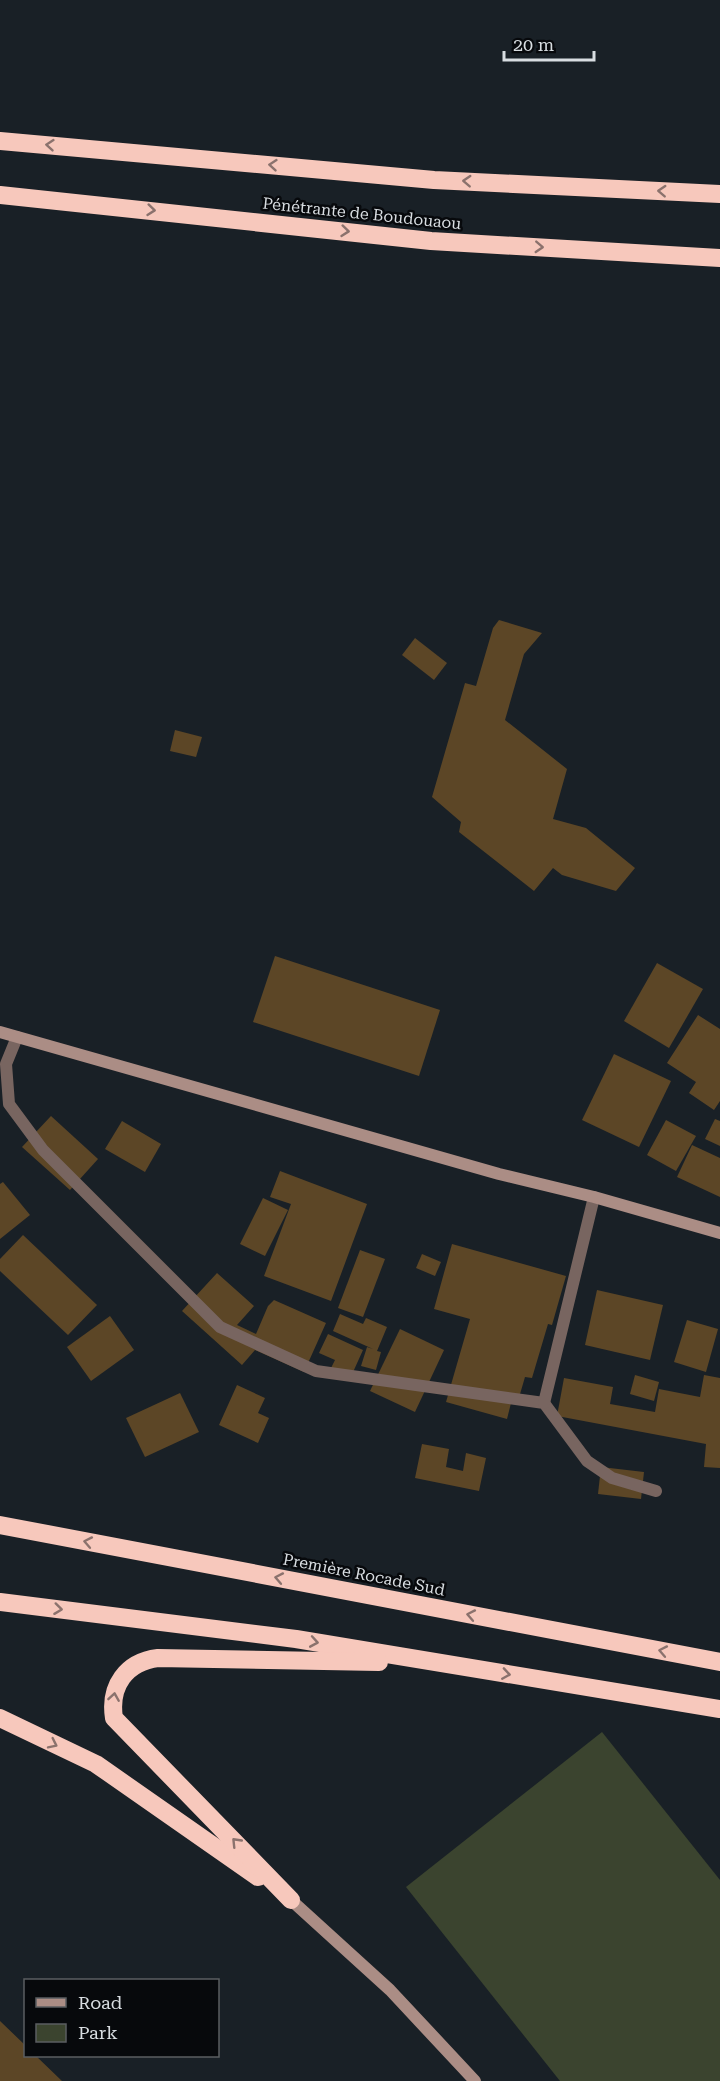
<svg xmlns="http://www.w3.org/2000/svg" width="720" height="2081" font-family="'Roboto Serif',serif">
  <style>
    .green { fill: #3b442f }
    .building { fill: #5c4626 }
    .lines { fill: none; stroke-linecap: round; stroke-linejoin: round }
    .street { stroke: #786560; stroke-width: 12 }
    .secondary { stroke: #ab8d85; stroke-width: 12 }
    .highway { stroke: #f7c8bc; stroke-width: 18 }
    .oneway { stroke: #8b726d }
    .labels { text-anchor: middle; stroke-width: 5; stroke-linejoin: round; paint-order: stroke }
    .street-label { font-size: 16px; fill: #d8dde1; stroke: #07090c }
  </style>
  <rect width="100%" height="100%" fill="#192026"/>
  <path class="green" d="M602,1732L720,1880V2081H560L406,1887Z"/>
  <g class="building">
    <path d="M499,620L542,633L524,654L505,720L567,769L553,819L586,828L635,868L616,891L562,875L553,868L534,891L459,832L461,822L432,797L465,683L476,686L493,628Z"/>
    <path d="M415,638L447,663L434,680L402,655Z"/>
    <path d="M175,730L202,737L196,757L170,751Z"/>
    <path d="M275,956L440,1010L419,1076L253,1022Z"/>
    <path d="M657,963L703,989L669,1048L624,1021Z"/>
    <path d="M698,1015L720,1029V1101L714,1110L689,1093L696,1082L667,1063Z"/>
    <path d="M614,1054L671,1081L639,1147L582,1120Z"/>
    <path d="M51,1116L98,1159L70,1190L22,1147Z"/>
    <path d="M715,1119L720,1121V1146L705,1139Z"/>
    <path d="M666,1120L696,1136L676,1171L647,1155Z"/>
    <path d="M122,1121L161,1144L145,1172L105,1149Z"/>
    <path d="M692,1145L720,1158V1197L677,1177Z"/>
    <path d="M280,1171L367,1204L331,1301L264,1276L291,1204L270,1197Z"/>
    <path d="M3,1182L30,1215L0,1239V1184Z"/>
    <path d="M263,1198L288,1210L265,1256L240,1244Z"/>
    <path d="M23,1235L97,1305L68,1335L0,1271V1259Z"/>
    <path d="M452,1244L566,1276L552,1325L548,1324L532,1378L525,1377L518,1401L512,1399L507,1419L446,1402L470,1319L434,1309Z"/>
    <path d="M360,1250L385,1259L363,1317L338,1308Z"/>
    <path d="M422,1254L441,1262L435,1276L416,1268Z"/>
    <path d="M217,1273L254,1306L237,1325L256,1334L268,1306L274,1300L326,1323L304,1372L255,1350L242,1365L182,1311Z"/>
    <path d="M597,1290L663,1305L650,1360L585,1345Z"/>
    <path d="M340,1314L363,1324L366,1318L387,1327L377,1351L381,1352L376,1370L361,1366L367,1347L373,1349L333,1331Z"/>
    <path d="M110,1316L134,1350L91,1381L67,1347Z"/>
    <path d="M687,1320L718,1329L706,1372L674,1362Z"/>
    <path d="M400,1329L444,1350L415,1412L370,1391Z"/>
    <path d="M328,1334L363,1350L349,1381L329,1372L335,1360L319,1353Z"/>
    <path d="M635,1375L659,1382L654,1401L630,1394Z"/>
    <path d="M704,1375L720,1378V1468L704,1467L706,1444L557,1416L564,1378L613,1387L610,1404L655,1412L659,1389L700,1397Z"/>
    <path d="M237,1385L265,1398L258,1413L269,1418L258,1443L219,1425Z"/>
    <path d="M180,1393L199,1432L145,1457L126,1418Z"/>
    <path d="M422,1444L449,1449L446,1467L463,1471L466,1453L486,1458L479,1491L415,1478Z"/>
    <path d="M601,1467L644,1472L641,1499L598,1494Z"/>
    <path d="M0,2021L26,2046V2056H36L62,2081H0Z"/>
  </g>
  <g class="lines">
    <g class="street">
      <path d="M17,1037L6,1064L9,1104L43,1150L220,1327L316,1371L544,1403L587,1461L612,1478L656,1491"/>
      <path d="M544,1403L594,1197"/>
    </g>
    <g class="secondary">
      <path d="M0,1032L499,1174L594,1197L720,1233"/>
      <path d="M291,1900L390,1990L475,2081"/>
    </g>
    <g class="highway">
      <path d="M0,141L434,180L720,194"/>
      <path d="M0,195L431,241L720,258"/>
      <path d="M0,1525L720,1662"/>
      <path d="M0,1602L296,1639L720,1709"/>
      <path d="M0,1718L96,1764L258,1877"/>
      <path d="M291,1900L114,1718C109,1686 126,1662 158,1658L379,1662"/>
    </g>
  </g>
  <defs><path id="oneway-chevron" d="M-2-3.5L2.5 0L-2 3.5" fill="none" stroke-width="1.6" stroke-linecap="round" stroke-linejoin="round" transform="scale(1.5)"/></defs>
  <g class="oneway">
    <use href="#oneway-chevron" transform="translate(50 145) rotate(-175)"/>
    <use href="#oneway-chevron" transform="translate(273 165) rotate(-175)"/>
    <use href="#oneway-chevron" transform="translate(467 181) rotate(-177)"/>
    <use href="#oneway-chevron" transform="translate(662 191) rotate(-177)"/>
    <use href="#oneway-chevron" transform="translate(151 210) rotate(6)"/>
    <use href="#oneway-chevron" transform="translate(345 231) rotate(6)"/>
    <use href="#oneway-chevron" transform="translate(539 247) rotate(3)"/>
    <use href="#oneway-chevron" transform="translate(88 1542) rotate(-169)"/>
    <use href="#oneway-chevron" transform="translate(279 1578) rotate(-169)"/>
    <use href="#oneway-chevron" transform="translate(58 1609) rotate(7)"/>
    <use href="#oneway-chevron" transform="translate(471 1615) rotate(-169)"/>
    <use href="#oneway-chevron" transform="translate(314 1642) rotate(10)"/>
    <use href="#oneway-chevron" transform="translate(663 1651) rotate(-169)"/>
    <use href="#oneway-chevron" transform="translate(506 1674) rotate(9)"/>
    <use href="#oneway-chevron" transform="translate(114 1697) rotate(-81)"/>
    <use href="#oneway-chevron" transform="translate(53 1744) rotate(26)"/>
    <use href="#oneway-chevron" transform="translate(236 1842) rotate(-134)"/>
  </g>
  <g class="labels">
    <g class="street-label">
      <text transform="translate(362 213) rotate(6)" y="6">Pénétrante de Boudouaou</text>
      <text transform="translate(364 1574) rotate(11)" y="6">Première Rocade Sud</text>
    </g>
  </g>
  <rect x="24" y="1979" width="195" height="78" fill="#07090c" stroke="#5b5e61" stroke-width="1.5"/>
  <rect x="36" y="1998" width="30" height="9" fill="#ab8d85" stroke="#5b5e61" stroke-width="1.5"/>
  <text x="78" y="2009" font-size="18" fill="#d8dde1">Road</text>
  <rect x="36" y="2024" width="30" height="18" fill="#3b442f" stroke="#5b5e61" stroke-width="1.5"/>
  <text x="78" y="2039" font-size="18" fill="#d8dde1">Park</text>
  <path d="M504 51v9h90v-9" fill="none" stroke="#d8dde1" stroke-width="3"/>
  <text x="513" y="51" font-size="18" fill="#d8dde1" stroke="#07090c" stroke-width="4.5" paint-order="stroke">20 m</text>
</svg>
